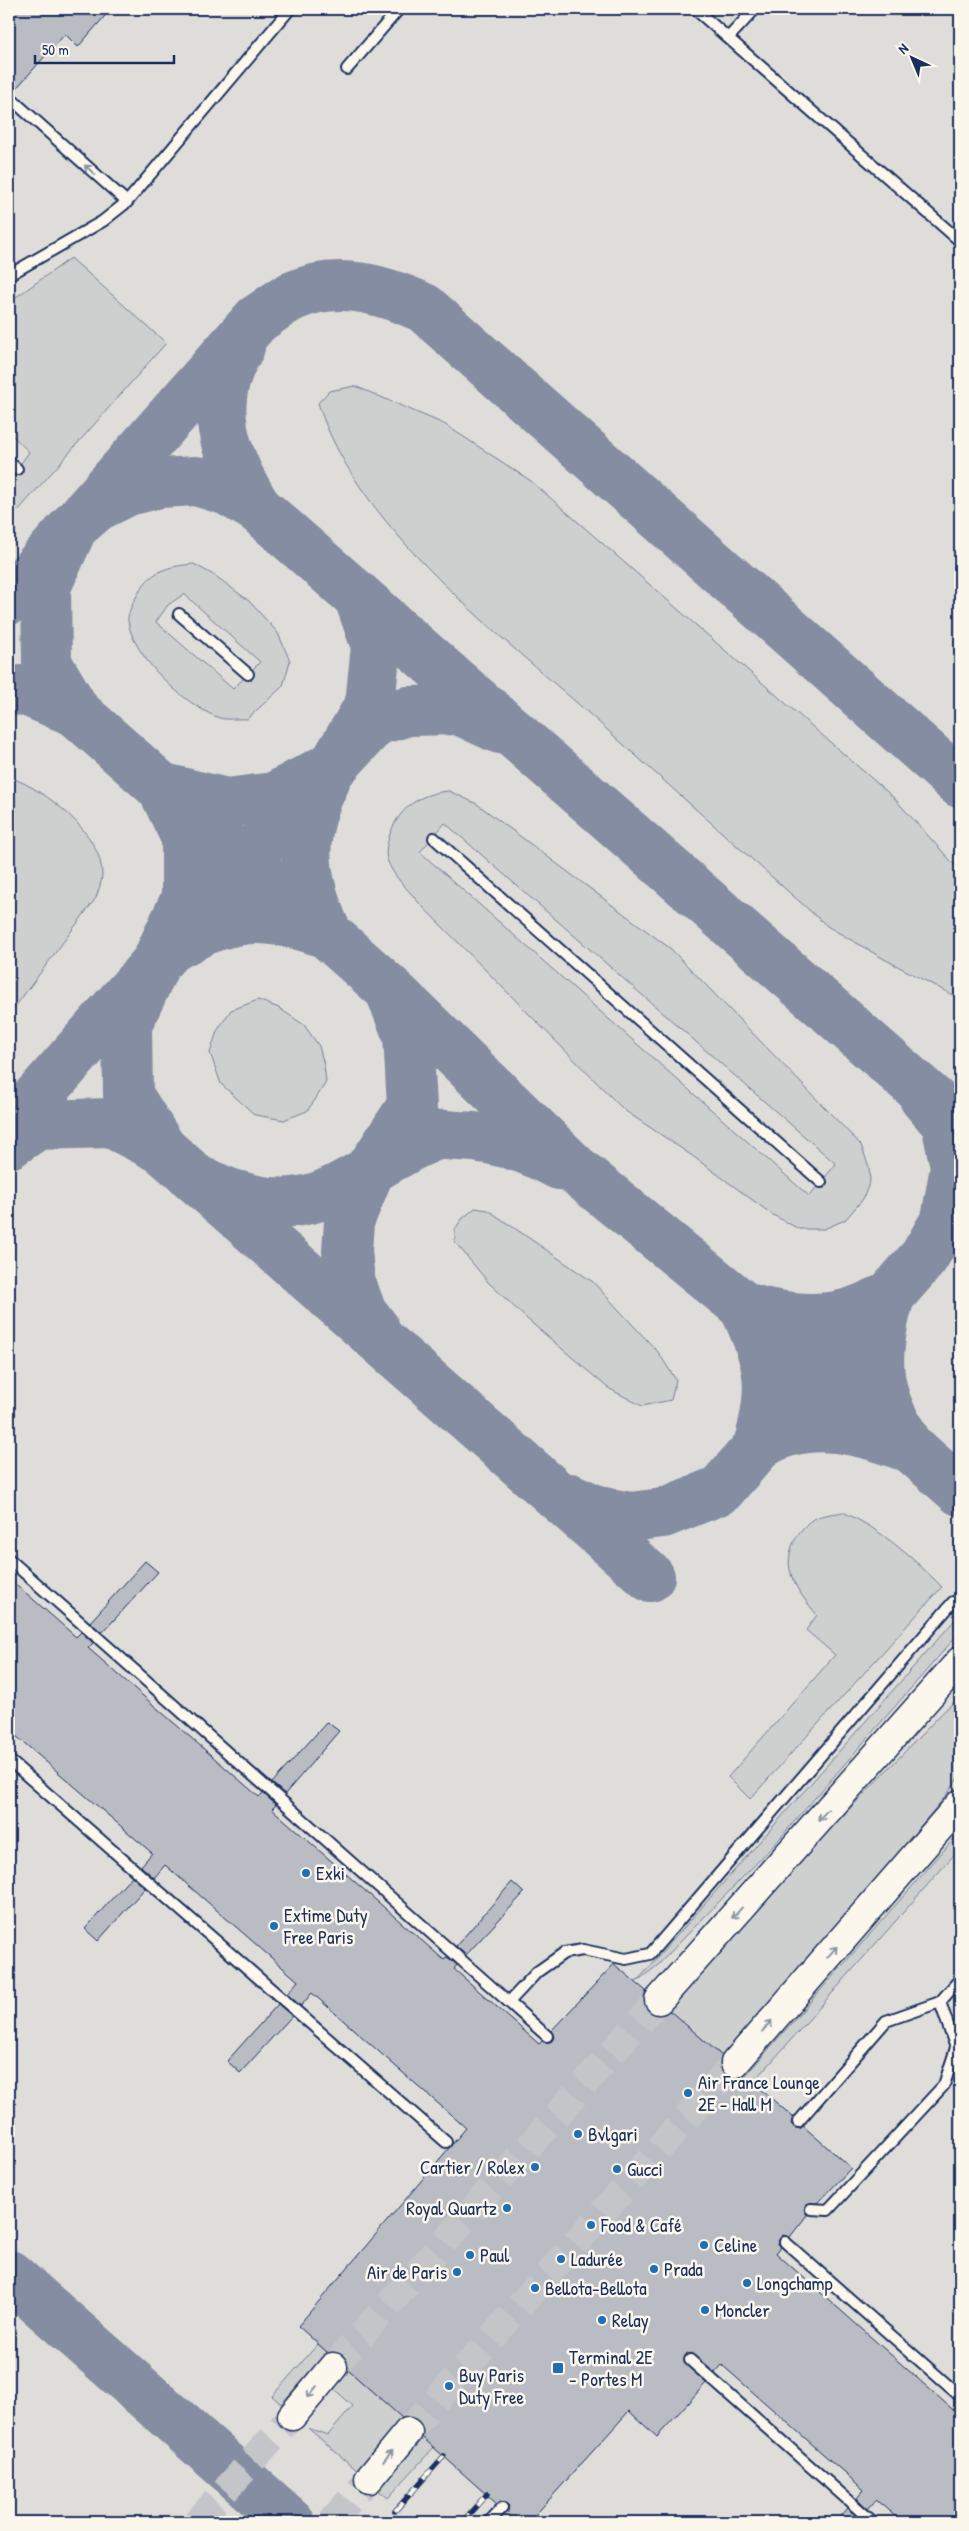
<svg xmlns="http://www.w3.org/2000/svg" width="969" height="2531" font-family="'Patrick Hand',sans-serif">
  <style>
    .built { fill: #deddda }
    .green { fill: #cecfcf; stroke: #747f96; fill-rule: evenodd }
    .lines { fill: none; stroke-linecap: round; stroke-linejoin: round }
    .taxiway { stroke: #848da1; stroke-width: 50 }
    .building { fill: #b9bcc3; stroke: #1b2f5e }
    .secondary-tunnel { stroke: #c4c5c9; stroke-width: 28; stroke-dasharray: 28 14; stroke-linecap: butt }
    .lane-casing { stroke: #1b2f5e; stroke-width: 14 }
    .secondary-casing { stroke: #1b2f5e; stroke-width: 31 }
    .lane { stroke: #fbf7ec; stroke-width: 10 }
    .secondary { stroke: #fbf7ec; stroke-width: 28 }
    .rail-casing { stroke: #1b2f5e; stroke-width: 5.5 }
    .rail { stroke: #fbf7ec; stroke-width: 4; stroke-dasharray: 11; stroke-linecap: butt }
    .oneway { stroke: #8b93a5 }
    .poi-dot { fill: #1f6fb2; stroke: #fbf7ec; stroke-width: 2 }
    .labels { text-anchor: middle; stroke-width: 5; stroke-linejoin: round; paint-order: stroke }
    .poi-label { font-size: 19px; fill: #1b2f5e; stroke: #fbf7ec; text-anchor: start }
  </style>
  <rect width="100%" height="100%" fill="#eeebe4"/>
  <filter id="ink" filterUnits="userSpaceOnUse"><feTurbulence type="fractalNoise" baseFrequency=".02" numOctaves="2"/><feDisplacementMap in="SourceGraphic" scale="10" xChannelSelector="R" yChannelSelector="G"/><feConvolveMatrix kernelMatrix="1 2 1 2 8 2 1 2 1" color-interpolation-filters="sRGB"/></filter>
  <g filter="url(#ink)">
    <rect class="built" x="9" y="9" width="951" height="2513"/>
    <g class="green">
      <path d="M71,258L166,343L9,521V480L29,452L9,432L11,377L9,302Z"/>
      <path d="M355,386L444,424L531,481L893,797L960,871V999L884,959L827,926C746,854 665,782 585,710C492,628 356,524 318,403L329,391Z"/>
      <path d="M194,564L217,577L249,601L278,633L290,661L283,686L247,719C238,718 225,721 217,717C184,704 133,657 128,621C127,613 135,599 139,592C151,570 170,566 194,564ZM184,594L260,662L233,689L156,622L168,605Z"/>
      <path d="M9,777C45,789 103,834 102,875C102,882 98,891 96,898L9,1015Z"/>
      <path d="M449,791L477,804L671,949L861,1145L869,1167L870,1181L863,1199L845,1220L824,1229H799L773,1215L691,1155L624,1110L419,903C409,890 392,876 387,859C385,851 387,845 389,837C398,808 420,793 449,791ZM445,823L836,1164L809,1196L420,852Z"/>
      <path d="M258,1000L279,1008L304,1025L319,1046L324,1065L326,1082L315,1100L307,1111L284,1120L255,1115L221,1084L210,1053L217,1031L231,1010Z"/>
      <path d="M475,1208L488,1210L593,1282L658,1352L676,1380L671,1400L642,1406L608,1388L527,1319L488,1282L455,1242V1229L462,1219Z"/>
      <path d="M843,1512C882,1530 912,1557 942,1587L750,1799L728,1777L835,1655L806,1630L817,1615C797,1590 778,1568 797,1536C801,1530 809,1520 816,1518C824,1514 834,1514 843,1512Z"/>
      <path d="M960,1614V1632L773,1846L657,1966L636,1982Z"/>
      <path d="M960,1697V1775L948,1793L804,1966L723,2057L665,2007L805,1855L945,1710Z"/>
      <path d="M960,1832V1848L753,2083L745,2076Z"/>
      <path d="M318,2344L327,2352L281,2404L272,2396Z"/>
      <path d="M347,2369L406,2421L360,2473L308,2428L328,2435L353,2406L332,2387Z"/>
      <path d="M424,2438L434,2447L388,2498L377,2489Z"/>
    </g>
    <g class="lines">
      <g class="taxiway">
        <path d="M240,347C205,403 224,456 257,508"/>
        <path d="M359,598L960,1124"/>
        <path d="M9,600L257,319C269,312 280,302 293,296C337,276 382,289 424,308L960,783"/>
        <path d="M9,691L23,690L76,712L389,989L576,1170L823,1371L960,1491"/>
        <path d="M76,712L47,663L46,587L73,527L96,507L128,491L160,483L196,481L228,491L257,508L384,619"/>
        <path d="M325,782C297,835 303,880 327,933"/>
        <path d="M164,788L227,803L274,797L334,765L370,704L376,646L359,598"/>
        <path d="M175,945C188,939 202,930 216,926C255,913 288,920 325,933"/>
        <path d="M9,1129L246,861L375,721L408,711L459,710L500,729"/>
        <path d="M9,1144L37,1125L111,1123L162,1149L650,1577"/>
        <path d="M162,1149L128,1095L127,1025L186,898V838L164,792"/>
        <path d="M209,1184C225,1193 239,1196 256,1200C314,1211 343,1185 390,1158C405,1150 422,1139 439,1135C444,1134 452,1136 458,1136C494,1137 527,1147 559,1165"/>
        <path d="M890,1296C875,1349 872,1389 904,1437"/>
        <path d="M744,1307C770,1363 775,1386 758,1446"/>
        <path d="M745,1307C774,1317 815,1322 846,1314C861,1310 875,1303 890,1296"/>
        <path d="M375,1329L362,1312L350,1282L347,1251L349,1222L370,1170L412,1106L408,1036L390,991"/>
        <path d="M758,1446C802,1416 854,1427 901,1445"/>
        <path d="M570,1498L599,1511L630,1517L663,1513L720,1490L924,1257L946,1219L955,1167L946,1123L924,1098"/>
        <path d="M9,2275L290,2522"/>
      </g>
    </g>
    <g class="building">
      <path d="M9,9H111L78,47L65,34L13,92L9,90Z"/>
      <path d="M145,1561L158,1572L102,1633L90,1622Z"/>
      <path d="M9,1578L76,1637L81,1632L93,1643L88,1648L259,1797L263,1793L276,1805L272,1809L444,1960L447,1957L457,1965L454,1969L539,2044L542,2041L546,2043L552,2041L554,2037L551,2031L614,1964L646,1991L644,2004L649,2012L656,2015L670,2011L722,2056L720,2068L725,2075L733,2078L744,2075L793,2117L791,2124L794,2127L800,2129L803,2126L851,2168L818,2203L806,2205L804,2209L807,2215L790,2237L783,2235L780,2238L778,2244L781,2247L776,2253L960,2416V2522H902L876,2500L868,2509L857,2498L864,2490L722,2365L715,2373L691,2353L685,2356L684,2363L706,2383L657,2437L629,2411L529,2522H518L507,2513L509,2506L506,2503L500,2501L497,2504L422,2437L423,2427L418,2420L410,2417L402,2418L348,2370V2362L343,2355L336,2352H327L298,2326L466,2128L312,1993L301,2006L287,1994L298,1981L165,1865L154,1878L141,1866L152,1853L9,1730Z"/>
      <path d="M327,1722L339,1731L285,1794L272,1783Z"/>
      <path d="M132,1876L145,1888L98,1941L85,1929Z"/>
      <path d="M512,1882L524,1893L466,1955L456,1946Z"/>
      <path d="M278,2004L292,2016L240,2073L227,2061Z"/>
      <path d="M847,2508L859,2519L857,2522H835Z"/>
    </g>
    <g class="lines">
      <g class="secondary-tunnel">
        <path d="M333,2367L659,2000"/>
        <path d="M408,2432L735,2063"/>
        <path d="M197,2522L292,2416"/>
        <path d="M331,2522L369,2479"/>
      </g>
      <g class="lane-casing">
        <g id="lane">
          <path d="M695,9L960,241"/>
          <path d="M729,37L755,9"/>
          <path d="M347,69L399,9"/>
          <path d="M9,97L127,202"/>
          <path d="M9,275L103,221L127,202L290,9"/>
          <path d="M9,462L17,469"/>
          <path d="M179,614L248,674"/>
          <path d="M434,838L821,1182"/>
          <path d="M9,1559L547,2036"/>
          <path d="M9,1760L446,2142"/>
          <path d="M509,2002L537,1972L564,1953L583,1950L626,1959L650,1954L953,1602"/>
          <path d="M798,2122L886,2021L940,2002L960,1979"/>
          <path d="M811,2209L828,2210L944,2085L956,2048L940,2002"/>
          <path d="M785,2242L960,2396"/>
          <path d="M690,2360L873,2522"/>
          <path d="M489,2522L502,2508"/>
        </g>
      </g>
      <g class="secondary-casing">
        <g id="secondary">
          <path d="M659,2000L960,1661"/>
          <path d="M735,2063L960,1804"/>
          <path d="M292,2416L333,2367"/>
          <path d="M369,2479L408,2432"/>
        </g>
      </g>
      <use href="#lane" class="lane"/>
      <use href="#secondary" class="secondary"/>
      <g class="rail-casing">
        <g id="rail">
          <path d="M395,2511L444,2456"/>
          <path d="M462,2522L487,2494"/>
        </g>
      </g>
      <use href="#rail" class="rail"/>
    </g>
    <defs><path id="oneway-shaft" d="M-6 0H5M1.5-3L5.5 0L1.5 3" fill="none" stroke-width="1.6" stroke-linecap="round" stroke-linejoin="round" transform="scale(1.25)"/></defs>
    <g class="oneway">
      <use href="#oneway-shaft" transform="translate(90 170) rotate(-138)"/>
      <use href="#oneway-shaft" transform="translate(823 1815) rotate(132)"/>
      <use href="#oneway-shaft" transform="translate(737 1913) rotate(132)"/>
      <use href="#oneway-shaft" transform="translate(832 1952) rotate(-49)"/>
      <use href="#oneway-shaft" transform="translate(767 2026) rotate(-49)"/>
      <use href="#oneway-shaft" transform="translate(312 2392) rotate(130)"/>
      <use href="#oneway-shaft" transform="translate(388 2456) rotate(-50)"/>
    </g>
  </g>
  <g class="poi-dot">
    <circle cx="306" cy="1873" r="5"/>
    <circle cx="274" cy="1926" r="5"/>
    <circle cx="688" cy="2093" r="5"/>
    <circle cx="578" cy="2134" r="5"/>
    <circle cx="535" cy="2167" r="5"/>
    <circle cx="617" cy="2169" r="5"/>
    <circle cx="507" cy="2208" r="5"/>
    <circle cx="591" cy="2225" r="5"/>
    <circle cx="704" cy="2245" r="5"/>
    <circle cx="470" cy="2255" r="5"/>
    <circle cx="561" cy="2259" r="5"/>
    <circle cx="654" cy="2269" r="5"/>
    <circle cx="457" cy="2272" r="5"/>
    <circle cx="747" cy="2283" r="5"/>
    <circle cx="535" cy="2288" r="5"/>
    <circle cx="705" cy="2310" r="5"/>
    <circle cx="602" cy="2320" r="5"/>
    <rect x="552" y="2362" width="12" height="12" rx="2.5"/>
    <circle cx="449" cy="2386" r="5"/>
  </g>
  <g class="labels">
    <g class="poi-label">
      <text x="316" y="1880">Exki</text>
      <text x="284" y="1922">Extime Duty<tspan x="284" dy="22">Free Paris</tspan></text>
      <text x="698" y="2089">Air France Lounge<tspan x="698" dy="22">2E - Hall M</tspan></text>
      <text x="588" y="2141">Bvlgari</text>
      <text x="525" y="2174" text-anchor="end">Cartier / Rolex</text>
      <text x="627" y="2176">Gucci</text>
      <text x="497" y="2215" text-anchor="end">Royal Quartz</text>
      <text x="601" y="2232">Food &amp; Café</text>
      <text x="714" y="2252">Celine</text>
      <text x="480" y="2262">Paul</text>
      <text x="571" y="2266">Ladurée</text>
      <text x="664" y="2276">Prada</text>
      <text x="447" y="2279" text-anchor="end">Air de Paris</text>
      <text x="757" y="2290">Longchamp</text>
      <text x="545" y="2295">Bellota-Bellota</text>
      <text x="715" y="2317">Moncler</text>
      <text x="612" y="2327">Relay</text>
      <text x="569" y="2364">Terminal 2E<tspan x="569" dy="22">- Portes M</tspan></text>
      <text x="459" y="2382">Buy Paris<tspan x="459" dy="22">Duty Free</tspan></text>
    </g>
  </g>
  <rect width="969" height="2531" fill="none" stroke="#fbf7ec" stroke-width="30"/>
  <rect x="15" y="15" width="939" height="2501" fill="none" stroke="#1b2f5e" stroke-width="2" filter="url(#ink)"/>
  <g transform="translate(912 58) rotate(316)" stroke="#fbf7ec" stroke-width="4" paint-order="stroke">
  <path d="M0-4L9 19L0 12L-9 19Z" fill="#1b2f5e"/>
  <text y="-8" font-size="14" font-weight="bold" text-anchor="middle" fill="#1b2f5e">N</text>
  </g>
  <path d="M35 55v8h139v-8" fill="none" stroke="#1b2f5e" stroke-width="2.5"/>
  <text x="42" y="55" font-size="15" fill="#1b2f5e" stroke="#fbf7ec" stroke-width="4" paint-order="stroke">50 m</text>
</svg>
